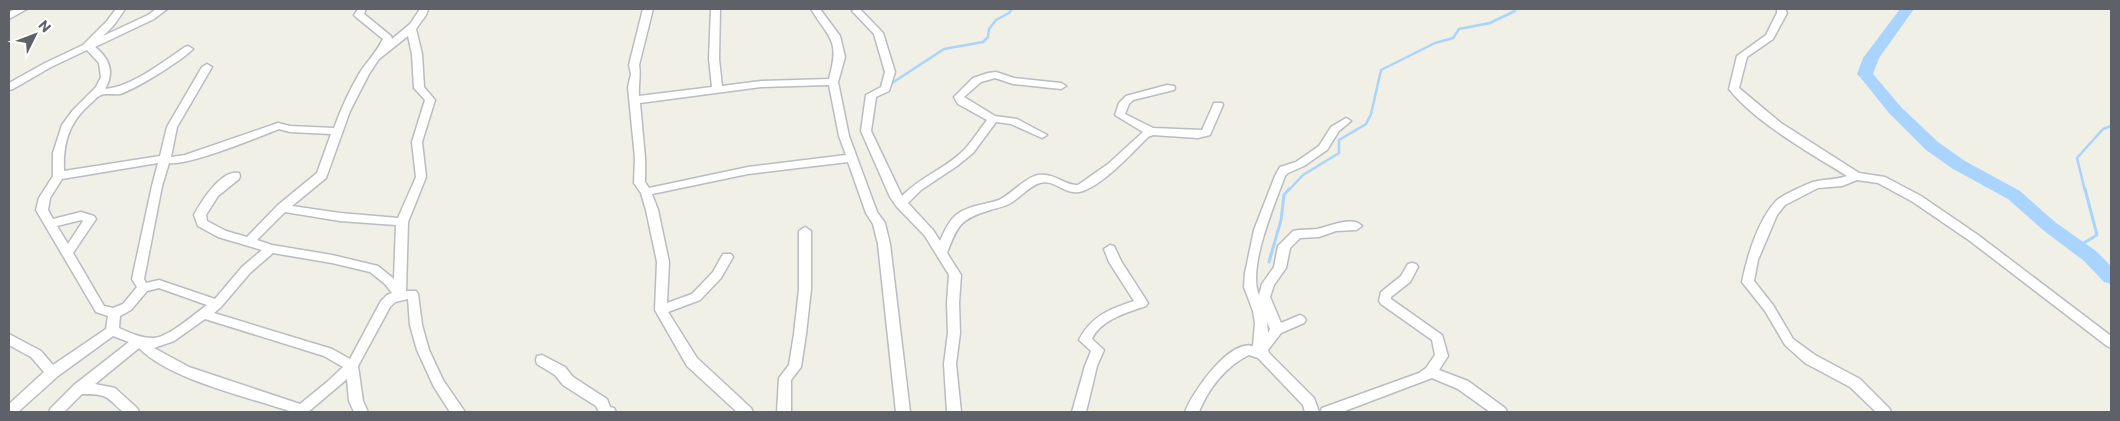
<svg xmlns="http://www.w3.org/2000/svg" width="2120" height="421" font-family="Commissioner,sans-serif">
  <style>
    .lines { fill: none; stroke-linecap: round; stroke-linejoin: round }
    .stream-far1 { stroke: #a9d4ff; stroke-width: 2.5 }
    .stream { stroke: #a9d4ff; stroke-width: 3 }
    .river { fill: #a9d4ff; fill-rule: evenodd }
    .street-casing { stroke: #b9bcc1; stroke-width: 3 }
    .street { fill: #fff; fill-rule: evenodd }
  </style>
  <rect width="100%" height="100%" fill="#f1f0e7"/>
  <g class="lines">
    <g class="stream-far1">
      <path d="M889,85L944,49L983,42L988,37L989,29L996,20L1009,13L1012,9"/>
      <path d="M1288,191L1303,175L1339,153V140L1366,124L1371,114L1381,70L1435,43L1453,38L1459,29L1490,23L1515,11V9"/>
      <path d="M2085,191L2077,158L2103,129L2111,126"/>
    </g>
    <g class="stream">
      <path d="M2077,247L2097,235L2085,189"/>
      <path d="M1269,262L1281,220L1284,195L1289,189"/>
    </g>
    <path class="river" d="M1900,9H1914L1879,58L1873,74L1901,107L1938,142L1965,161L2020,191L2055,222L2096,251L2111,266V284L2104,282L2084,261L2043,230L2008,199L1953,169L1926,150L1889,113L1860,77L1857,74L1863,58Z"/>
    <g class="street-casing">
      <g id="street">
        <path d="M16,9H27L9,19V12Z"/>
        <path d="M116,9H125L114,25L103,36L148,15L156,9H167L154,19L95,47C109,58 115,72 105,89C131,87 163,62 185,47L188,46L193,49C181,61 136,89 120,94C114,95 106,93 101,95C97,96 92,103 89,105C68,124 63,144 64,171L160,156L167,127L202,67L207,64L212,67L177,127L171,157L185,155L278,123L290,126L334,128C341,109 349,91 359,74C367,61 377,52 383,39L356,17L354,15L358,9H366L364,14L391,36L392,39L410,24L420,9H428L426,15L416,29L422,54L424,87L435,100L422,142L426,177L408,222L406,291H416L418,294L422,325L429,350L443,380L465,412H450L434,387L417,350L410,325L408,299L395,302L390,307L358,366L363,401L368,412H354L349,401L347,379L308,412H292C249,397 170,380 139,348L95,384L115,388L137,408L139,412H123C106,396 107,394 82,394L64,412H49L51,408L74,385L129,342L113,336L58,376L18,412H9V404L44,372L31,357L9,345V334L41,351L53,365L106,329L108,316L96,312L36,210L39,198L53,176V153L62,125L73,110L96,87L101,77L99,63L87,50L51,67L13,89L9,90V83L45,63L83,45L107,21ZM408,36L412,54L414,88L425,100L412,142L416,177L398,218L340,213L292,206L326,178L350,111L369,74L379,59ZM279,129L290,132L331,134L317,173L278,205L247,237L226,231L207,221L206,215L218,196L239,179L240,176L239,173C221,169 201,202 194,215L198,226L218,237L262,250L242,267L215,299L159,280L146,283L144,279L162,186L169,163C189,166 256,138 279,129ZM158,163L152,186L132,279L137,287L123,304L113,308L104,306L73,253L96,219L94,216L81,212L53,219L48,210L50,198L62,179ZM285,212L340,221L396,225L394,279L378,266L374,265L332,255L272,245L257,240ZM81,220L83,221L68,244L57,226ZM273,253L332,263L370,272L385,284L392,293L387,295L381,301L350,359L332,349L214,313L221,307L250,273ZM159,288L207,305C194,314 168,338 153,338C141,338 130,333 119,328L120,316L131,310L147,291ZM205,319L324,356L343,367L327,382L300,404L189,367L154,348L174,341Z"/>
        <path d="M643,9H653L639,65C641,76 638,85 639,96L712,87L709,59L711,9H720L719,59L722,86L761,81L829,79C840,39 830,40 811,9H820L840,36L845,57L838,82L849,136L877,212L885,223L890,244L910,412H896L878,244L873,224L866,213L848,162L748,174L652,194L658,210L669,262L667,303L692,294L713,272L723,254H731L733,257L721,278L700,300L668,312L697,358L751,408L753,412H737L687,366L655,310L657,262L646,210L641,193L634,183L635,158L628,87L631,74L629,65ZM829,85L839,136L846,155L748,167L649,188L645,182V158L640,103L761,87Z"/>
        <path d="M855,9H860L883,33L895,72L889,91L876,97L871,131L902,196C920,177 947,168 965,149C973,140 980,129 987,120L958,104L954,97L973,78L988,73L996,72L1014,78L1061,83L1066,86L1061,89L1013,84L995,78L981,82L964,97L995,116L1017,119L1047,135L1042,138L1011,124L996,122L973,153L957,166L921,190L908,203L933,230L940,241C944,232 948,222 956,215C968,205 985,205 999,200C1011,194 1026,177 1038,175C1056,173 1065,186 1078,185L1108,164L1143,132L1115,115L1119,103L1126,96L1167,85L1174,86L1175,88L1174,90L1133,100L1129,104L1125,114L1153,128L1202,130L1214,103H1222L1223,105L1210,135L1198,138L1153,135L1148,137C1132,153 1105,183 1083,191C1065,197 1055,178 1040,183C1029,186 1019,199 1009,204C1003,207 996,208 990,210C961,219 958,224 947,253L961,275L959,303L960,333L956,364L961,412H947L944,364L948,333L947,303L949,275L925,236L897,207L890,197L861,131L866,95L881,87L885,72L874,34L854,13L852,11Z"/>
        <path d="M1777,9H1785L1787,13L1773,39L1747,57L1739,88L1781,123L1859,173L1885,177L1921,196L1978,235L2111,336V348L2107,346L1970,241L1913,202L1878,183L1857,180L1842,186L1818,188L1785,205L1777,215L1758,260L1754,281L1773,305L1793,339L1815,355L1860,379L1889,408L1891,412H1876L1850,387L1805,363L1785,345L1765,311L1742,282C1747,257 1758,220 1776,201C1782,195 1805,185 1813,182C1825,179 1836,180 1847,176C1810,153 1756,123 1729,89L1737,56L1766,35L1777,13Z"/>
        <path d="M1346,118L1351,121L1339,131L1327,150L1304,166L1288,173L1285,176C1275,204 1247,267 1259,295L1262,284L1274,267L1278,246L1293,231C1301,229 1309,230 1317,229C1328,227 1353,215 1362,226L1356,230L1336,231L1319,237L1300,238L1290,248L1286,268L1274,285L1270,297L1281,323L1300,315L1304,317L1306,320L1304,323L1281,333L1268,350L1269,353L1314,398L1319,412H1305L1303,405L1258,358L1249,355C1226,366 1208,389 1199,412H1185C1192,393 1229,339 1253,346L1255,323L1253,311L1244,287L1245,273L1254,230L1275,176L1280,167L1296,162L1319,146L1331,127ZM1267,322L1270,329L1268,333Z"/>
        <path d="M805,227L811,231V289L806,334L801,367L791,380V412H777L779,378L789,365L794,334L799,289V231Z"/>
        <path d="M1110,245L1114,246L1121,261L1148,303L1146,306C1128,312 1100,320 1092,339L1104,350L1097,366L1086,412H1072L1085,366L1091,351L1079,340C1091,316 1110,309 1134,301L1109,262L1104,249Z"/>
        <path d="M1412,263L1416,264L1418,267L1410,282L1391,297V299L1442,335L1448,356L1439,370L1468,381L1505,408L1507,412H1490L1458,389L1432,378L1342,412H1320L1322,408L1419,373L1426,368L1435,355L1432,340L1381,304L1379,301L1381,292L1401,276L1408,264Z"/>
        <path d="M542,355L565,367L573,377L607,399L610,407L614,408L616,412H599L596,406L563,385L555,375L537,364L536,360L537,356Z"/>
      </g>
    </g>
    <use href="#street" class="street"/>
  </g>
  <rect width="2120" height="421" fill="none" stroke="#5e6268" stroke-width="20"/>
  <g transform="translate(35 35) rotate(48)" stroke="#ffffff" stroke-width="4" paint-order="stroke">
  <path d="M0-4L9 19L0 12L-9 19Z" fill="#5e6268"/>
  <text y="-8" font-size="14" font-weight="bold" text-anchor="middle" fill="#5e6268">N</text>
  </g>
</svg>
